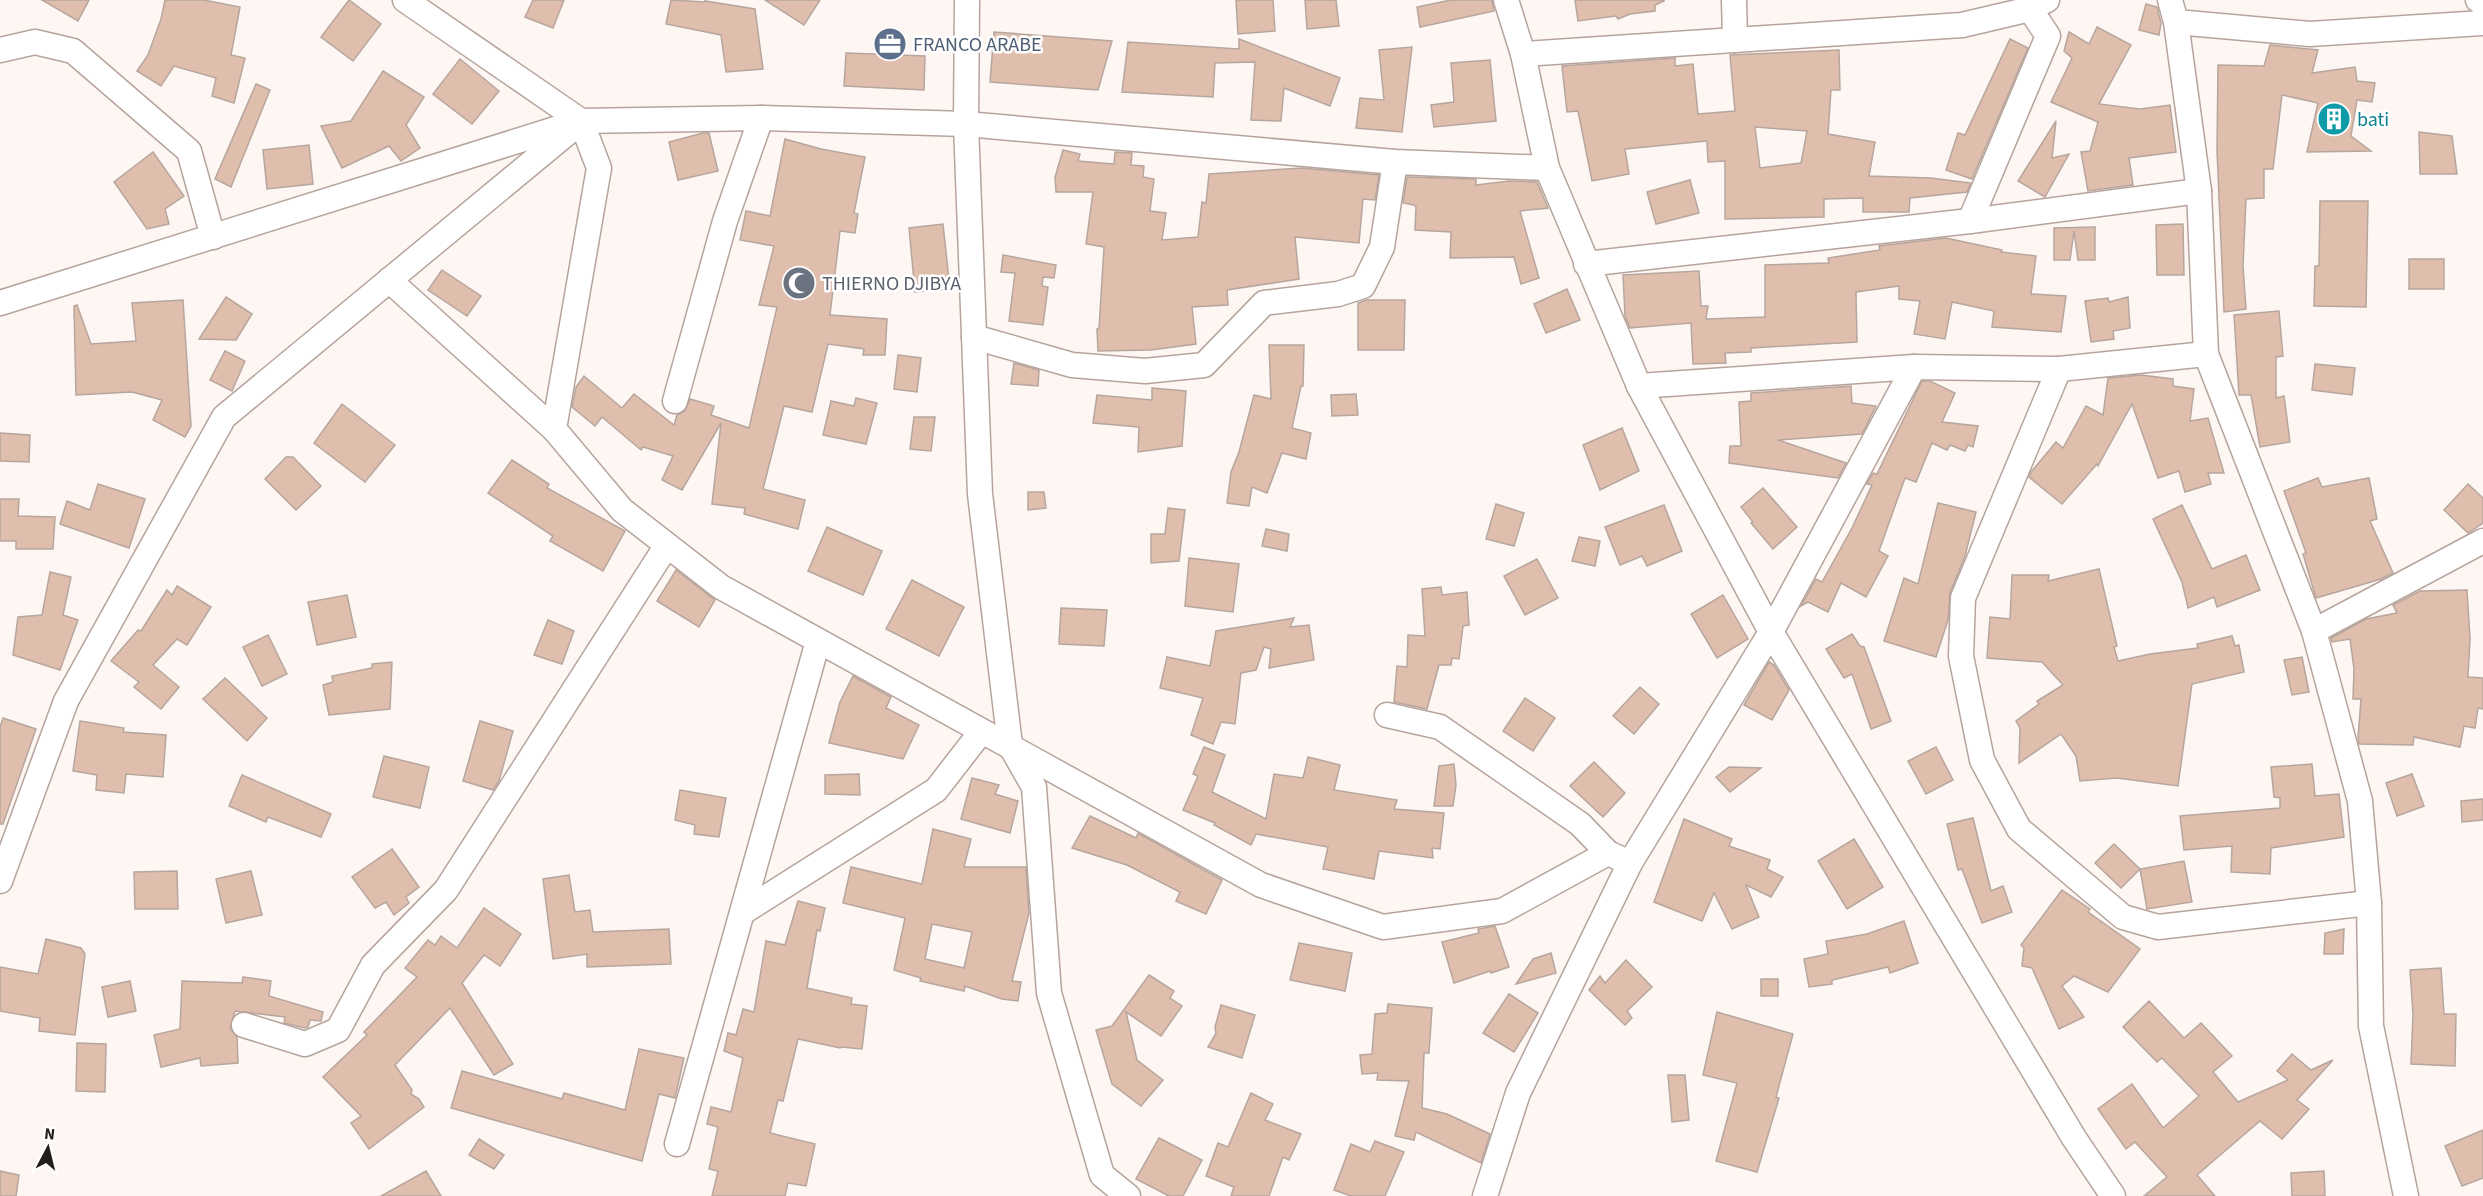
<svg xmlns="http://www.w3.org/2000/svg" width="2483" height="1196" font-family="'Source Sans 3',sans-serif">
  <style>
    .building { fill: #dfbead; stroke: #b7a69d; stroke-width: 1.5; fill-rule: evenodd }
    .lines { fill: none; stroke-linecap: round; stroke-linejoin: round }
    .minor-casing { stroke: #b6a49c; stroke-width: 27 }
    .minor { stroke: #fff; stroke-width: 24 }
    .labels { text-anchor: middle; stroke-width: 5; stroke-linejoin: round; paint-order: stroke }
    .service-label { font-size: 20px; fill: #4e5e75; stroke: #fff; text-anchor: start }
    .culture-label { font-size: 20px; fill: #0d838f; stroke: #fff; text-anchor: start }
    .worship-label { font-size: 20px; fill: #5b616d; stroke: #fff; text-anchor: start }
  </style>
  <rect width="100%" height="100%" fill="#fef6f3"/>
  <g class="building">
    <path d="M42,0H89L78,21Z"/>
    <path d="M165,0H204L240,7L231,55L245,58L234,103L212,96L216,78L174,66L161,86L137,71L148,55L161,19Z"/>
    <path d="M349,0L381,24L353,61L321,37Z"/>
    <path d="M533,0H564L553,28L525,17Z"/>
    <path d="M671,0L705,2V1L755,9L763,69L726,72L721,35L666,24Z"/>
    <path d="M765,0H820L804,25Z"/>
    <path d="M1236,0H1273L1275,31L1238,34Z"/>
    <path d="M1305,0H1336L1339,26L1307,29Z"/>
    <path d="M1451,0H1492L1494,11L1420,27L1417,7Z"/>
    <path d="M1575,0H1664V1L1655,5V11L1630,14L1618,19L1616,16L1578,21Z"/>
    <path d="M2146,4L2157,7L2161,23L2159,35L2139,30Z"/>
    <path d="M2097,27L2131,45L2099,104L2140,109L2170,105L2176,152L2129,158L2133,185L2088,191L2081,152L2090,151L2098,122L2051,102L2072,58L2064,51L2069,32L2089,44Z"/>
    <path d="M994,32L1112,41L1098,90L990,82Z"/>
    <path d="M1239,39L1340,78L1330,106L1284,88L1281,121L1251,120L1255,62L1215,63L1213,97L1122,92L1128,42L1239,49Z"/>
    <path d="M2010,39L2028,48L1972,179L1946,170L1958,133L1965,135Z"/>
    <path d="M2270,45L2318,50L2312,73L2355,67L2357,81L2375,83L2372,102L2357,100L2351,136L2371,151L2307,152L2318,103L2282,95L2273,169H2264V198L2246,199L2243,266L2246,309L2224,312L2217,150L2218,65L2264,66Z"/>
    <path d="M1412,47L1402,132L1356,128L1360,98L1384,100L1379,50Z"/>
    <path d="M1839,50L1840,90H1831L1828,134L1875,142L1869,176L1931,178L1971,183L1967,192L1910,198L1909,212H1863V198L1824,199V217L1725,219V161L1708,162L1707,141L1625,149L1629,174L1592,181L1578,111L1567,112L1562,66L1675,58V66L1693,64L1698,114L1735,111L1730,55ZM1755,127L1807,131L1801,163L1760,168Z"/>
    <path d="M846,53L925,56L924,90L844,86Z"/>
    <path d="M460,59L499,91L472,124L433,94Z"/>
    <path d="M1490,60L1496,121L1434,127L1431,105L1454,102L1451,63Z"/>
    <path d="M383,71L424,97L406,125L420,148L401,161L389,146L342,168L321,126L351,121Z"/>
    <path d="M256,84L270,90L231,187L215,179Z"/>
    <path d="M2056,121L2052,158L2069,154L2045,197L2018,181Z"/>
    <path d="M2419,132L2452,136L2457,174H2420Z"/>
    <path d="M703,133H709L718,171L678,180L669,142Z"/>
    <path d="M785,139L821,149L865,157L854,213L858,214L855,233L840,231L830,315L887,319L885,355H863L864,349L828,344L812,412L784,406L763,489L805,500L798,529L744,514L745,508L712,504L721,423L682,490L662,480L673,456L643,447L641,450L602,417L595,426L572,407L576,387L584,376L622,408L634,394L674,425L677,415L685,411L690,399L714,406L711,415L749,428L777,307L759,305L774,246L740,240L746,211L770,216Z"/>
    <path d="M309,145L313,184L267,189L263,150Z"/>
    <path d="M1063,150L1080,154L1078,161L1114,164L1115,152L1132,153L1131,165L1144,166L1143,177L1154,179L1150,211L1166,213L1162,240L1198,237L1202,202L1206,203L1209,174L1302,168L1379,175L1375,200L1363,199L1359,243L1295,237L1299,279L1227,290L1228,305L1192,307L1196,344L1151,350L1098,351L1097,329H1099L1104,247L1086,244L1093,192H1056L1055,177Z"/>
    <path d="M153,152L184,196L165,209L169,224L147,229L114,182Z"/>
    <path d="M1407,177L1476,179V185L1509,181L1537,182L1548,208L1520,211L1539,278L1521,284L1514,257L1450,258L1451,232L1415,230L1416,207L1414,205L1403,203Z"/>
    <path d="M1690,180L1699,213L1656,224L1647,192Z"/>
    <path d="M2320,201H2368L2366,307L2314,306L2315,266H2319Z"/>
    <path d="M943,224L950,289L915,292L909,228Z"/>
    <path d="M2183,224L2184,275H2157L2156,225Z"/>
    <path d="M2095,227V260H2078L2074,231L2070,260H2054V228Z"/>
    <path d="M1946,238L2002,250L2001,252L2036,256L2031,294L2066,296L2061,332L1992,327L1994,311L1952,302L1945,339L1914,334L1920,301L1899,299V286L1856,292L1857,342L1751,348V352L1725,353L1726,363L1693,364L1691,323L1630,328L1625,316L1623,275L1699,271L1701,306H1708L1706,319L1765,317V265L1829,263L1828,258L1880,250L1879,246Z"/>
    <path d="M1003,255L1056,265L1054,278L1043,277L1042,286L1048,287L1043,325L1009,321L1015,273L1001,272Z"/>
    <rect x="2409" y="259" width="35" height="30"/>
    <path d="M442,270L481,296L467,316L428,290Z"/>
    <path d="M1567,289L1580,320L1546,333L1534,304Z"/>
    <path d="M226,297L252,314L236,340L199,339Z"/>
    <path d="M2128,297L2130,328L2113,331L2114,339L2091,342L2085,301L2108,298L2109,302Z"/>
    <path d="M183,300L191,426L185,437L153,420L162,400L132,392L76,395L74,306L77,305L91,344L136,341L132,303Z"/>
    <path d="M1366,300H1405L1404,350H1358V303Z"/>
    <path d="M2279,311L2283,356L2276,357V398L2284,396L2290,442L2260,447L2251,395H2239L2234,315Z"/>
    <path d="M1269,345H1304L1303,386H1301L1292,428L1311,433L1306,459L1282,453L1267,493L1252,487L1249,506L1227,503L1231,472L1239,452L1254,395L1271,399Z"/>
    <path d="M225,351L245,361L232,391L210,380Z"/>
    <path d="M898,355L921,358L917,392L894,389Z"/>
    <path d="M1014,363L1039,370L1038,386L1011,384Z"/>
    <path d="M2315,364L2355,368L2352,395L2312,390Z"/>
    <path d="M2141,375L2173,379V386L2194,389L2190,421L2208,418L2224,473H2208L2211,484L2185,492L2179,471L2158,478L2132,404L2098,466L2097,464L2062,504L2029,477L2031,472L2056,442L2063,448L2086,406L2103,415L2108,378Z"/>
    <path d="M1922,381H1930L1955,393L1942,422L1978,426L1973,447L1968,445L1965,451L1950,445L1947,450L1932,443L1916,482L1905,478L1879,551L1888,556L1866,597L1841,583L1828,612L1808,602L1801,606L1816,579L1822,582L1852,528L1872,485L1867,484L1873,473L1877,474Z"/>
    <path d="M1851,386L1852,403L1876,406L1862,434L1778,440L1846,463L1838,478L1729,463L1730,446H1741L1739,402L1751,401V393Z"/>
    <path d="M1152,388L1186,391L1182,446L1138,452L1139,427L1093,423L1097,395L1152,400Z"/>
    <path d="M1356,394L1358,415L1332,416L1331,395Z"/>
    <path d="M856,398L877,403L866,444L823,435L831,401L854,406Z"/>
    <path d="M342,404L395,445L365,482L314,443Z"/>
    <path d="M914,417H935L931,451L910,449Z"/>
    <path d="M1622,428L1639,471L1600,490L1583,445Z"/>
    <path d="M0,433L30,435L29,462L0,461Z"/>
    <path d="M286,457H293L321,486L296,510L265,479Z"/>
    <path d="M512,460L549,484L547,488L625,531L603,571L550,541L553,536L488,493Z"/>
    <path d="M2318,478L2322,487L2369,478L2377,519L2370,521L2393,573L2381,579L2316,598L2303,554L2306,553L2284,491Z"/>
    <path d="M98,484L145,499L129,548L60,524L67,501L90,510Z"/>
    <path d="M2468,484L2483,498V523L2468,533L2444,510Z"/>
    <path d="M1763,488L1797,527L1773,549L1751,523L1753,522L1741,507Z"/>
    <path d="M1028,492H1044L1046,508L1028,510Z"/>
    <path d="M0,499H19L18,516L55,517L53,549H16V541H0Z"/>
    <path d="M1938,503L1976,512L1965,556L1950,593L1948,620L1936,657L1884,641L1904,578L1918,584Z"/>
    <path d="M1496,504L1524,513L1514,546L1486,539Z"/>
    <path d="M1664,505L1682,551L1647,566L1642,556L1620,565L1605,527Z"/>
    <path d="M2182,505L2212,569L2246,555L2260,590L2217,607L2214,597L2188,608L2182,582L2153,519Z"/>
    <path d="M1168,508L1185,510L1179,561L1151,563V534H1165Z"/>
    <path d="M827,527L882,551L863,595L808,571Z"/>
    <path d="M1266,529L1289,534L1287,551L1262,546Z"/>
    <path d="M1579,537L1600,541L1595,566L1572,561Z"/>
    <path d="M1189,558L1239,564L1233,612L1185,606Z"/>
    <path d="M1537,559L1558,598L1525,615L1504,576Z"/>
    <path d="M2099,569L2117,646L2114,647L2118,661L2150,654L2198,648L2197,644L2232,636L2235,646L2239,645L2244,672L2192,684L2178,786L2117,778L2080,781L2076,756L2061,734L2019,763L2020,728L2016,721L2039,704L2037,701L2063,685L2042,662L1987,658L1990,617L2010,619L2012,575H2049L2048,581Z"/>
    <path d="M676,570L715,600L699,627L657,601Z"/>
    <path d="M50,572L71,577L63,615L78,620L60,670L13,655L18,617L42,615Z"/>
    <path d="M912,580L964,607L939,656L886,629Z"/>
    <path d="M177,586L211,607L187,645L177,639L153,665L179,687L161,709L134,687L139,682L111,661L138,630L141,631L167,590L172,595Z"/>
    <path d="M1441,587L1442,595L1467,592L1469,625L1463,626L1459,659L1452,658L1451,665H1439L1427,709L1394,702L1397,666L1407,667L1408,635L1425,636L1422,589Z"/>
    <path d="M2467,590L2470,639L2468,677L2483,678V709L2478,708L2475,728L2464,726L2460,747L2414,737L2413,745L2359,744L2358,738L2361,699H2353L2354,669L2350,639L2332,642L2331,638L2366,619L2397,613L2393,605L2420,591Z"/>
    <path d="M347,595L356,637L317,645L308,602Z"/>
    <path d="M1723,595L1748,639L1717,658L1691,614Z"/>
    <path d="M1061,608L1107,610L1104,646L1059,644Z"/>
    <path d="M1294,618L1290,627L1309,625L1314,660L1269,668L1271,649L1264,647L1256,670L1241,673L1235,724L1221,722L1213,744L1191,735L1203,698L1160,688L1167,657L1210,666L1216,631Z"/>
    <path d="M548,620L574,631L562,664L534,655Z"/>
    <path d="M1852,634L1860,646L1864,647L1891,721L1871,729L1852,674L1844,678L1826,649Z"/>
    <path d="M268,635L287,674L262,686L243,647Z"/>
    <path d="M2302,657L2309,692L2292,695L2284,660Z"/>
    <path d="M392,662L390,709L329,715L323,685L333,682L332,676L372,668V664Z"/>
    <path d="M1769,662L1774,665L1789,690L1772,720L1744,705Z"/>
    <path d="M853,676L891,697L886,708L919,725L903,759L829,743L840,702Z"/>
    <path d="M225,678L267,718L247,741L203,699Z"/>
    <path d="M1640,687L1659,704L1634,734L1613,716Z"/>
    <path d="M1525,698L1555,718L1533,751L1503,731Z"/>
    <path d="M3,718L36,729L3,824H0V727Z"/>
    <path d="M80,721L124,728L123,732L166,735L163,777L126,774L124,793L96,790L97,775L73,771Z"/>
    <path d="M480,721L513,731L499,781L493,790L463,781Z"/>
    <path d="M1204,747L1225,755L1212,792L1266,819L1274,774L1303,778L1308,757L1340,765L1334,790L1397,800L1394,809L1444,813L1440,849L1432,848L1433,858L1379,851L1374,879L1323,869L1328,847L1256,834L1251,845L1214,825L1215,823L1183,810L1198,776L1193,774Z"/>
    <path d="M1936,747L1953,780L1926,794L1908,761Z"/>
    <path d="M384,756L429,767L420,808L373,797Z"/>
    <path d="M1594,762L1625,793L1603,817L1570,786Z"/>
    <path d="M1454,764L1456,785L1453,806H1434L1439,766Z"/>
    <path d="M2312,764L2315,796L2339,794L2344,837L2271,848L2270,874L2231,872L2232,846L2184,850L2180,816L2280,808V798L2274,797L2271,767Z"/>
    <path d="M1729,767L1761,768L1730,792L1716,777Z"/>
    <path d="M859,774L860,795L825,794V775Z"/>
    <path d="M2412,774L2424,806L2397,816L2386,783Z"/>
    <path d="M242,775L331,814L321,837L268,817L266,822L229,806Z"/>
    <path d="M972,778L999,785L995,794L1018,801L1010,833L961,819Z"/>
    <path d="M680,790L726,798L719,837L694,834L695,825L675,820Z"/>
    <path d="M2483,799V820L2462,822L2461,801Z"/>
    <path d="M1090,816L1136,838L1138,833L1222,880L1206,914L1176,901L1180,892L1127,865L1072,848Z"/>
    <path d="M1973,818L1991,891L2003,886L2012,912L1982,923L1962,869L1958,870L1947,824Z"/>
    <path d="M1684,819L1732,839L1729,846L1770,860L1767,869L1783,877L1771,897L1746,885L1759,917L1732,929L1714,893L1702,921L1654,902Z"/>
    <path d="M933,829L971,839L964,867H1026L1029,913L1012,981L1021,982L1018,1001L1002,999L965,986L964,991L920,981L921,978L894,970L905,918L843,903L851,867L922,884ZM932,924L972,932L964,968L925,959Z"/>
    <path d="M1854,839L1883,887L1847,909L1818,861Z"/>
    <path d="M2114,844L2140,869L2121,888L2095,863Z"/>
    <path d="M392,849L419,887L406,897L409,903L394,915L386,902L375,908L352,877Z"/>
    <path d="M2184,861L2192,902L2147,909L2140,869Z"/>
    <path d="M177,871L178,909H135L134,872Z"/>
    <path d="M251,871L262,915L226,923L216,879Z"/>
    <path d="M569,875L575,912L590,910L593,932L669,929L671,964L587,967V954L553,959L543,879Z"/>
    <path d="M2062,890L2090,909L2088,912L2140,949L2108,992L2074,976L2062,986L2084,1017L2059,1029L2032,968L2022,966L2024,948L2021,945Z"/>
    <path d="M798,901L825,908L820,931L817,930L807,988L852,998L851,1004L867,1006L862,1049L841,1047L840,1048L798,1039L783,1101L778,1100L770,1133L815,1144L806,1186L788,1183L785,1196H712L718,1171L709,1169L718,1127L707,1124L711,1107L731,1112L743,1058L724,1051L728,1033L736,1035L743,1009L754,1012L766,941L785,945Z"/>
    <path d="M484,908L521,934L500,966L484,955L462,983L513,1064L494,1075L450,1008L395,1065L412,1090L411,1094L419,1099L424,1107L369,1149L351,1123L361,1116L323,1077L367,1035L364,1032L417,977L405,968L428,940L435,945L441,936L457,948Z"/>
    <path d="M1904,921L1918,963L1890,973L1888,967L1832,980V984L1809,987L1804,959L1828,954L1826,941L1867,934Z"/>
    <path d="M1495,926L1509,967L1491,973L1490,971L1454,983L1442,942L1479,933L1478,929Z"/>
    <path d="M2344,929L2343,954H2324L2325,933Z"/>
    <path d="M46,939L81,948L85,954L75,1035L39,1031L40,1018L0,1011V967L38,974Z"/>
    <path d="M1299,943L1352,953L1345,991L1290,980Z"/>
    <path d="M1551,953L1556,973L1516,984L1533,959Z"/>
    <path d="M1626,960L1652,987L1627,1011L1632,1018L1625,1025L1589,990L1600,976L1605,983Z"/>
    <path d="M2441,968L2444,1014H2456L2455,1066L2411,1064L2413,1014L2410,970Z"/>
    <path d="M1149,975L1174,991L1170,998L1182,1006L1161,1036L1126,1012L1137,1060L1163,1080L1141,1106L1112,1084L1096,1030L1112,1026Z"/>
    <path d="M243,977L271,981L269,996L323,1012L321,1021L310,1020L308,1027L305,1028L284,1023L285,1017L235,1011L230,1028L237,1037L238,1063L201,1066L200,1058L161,1067L154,1035L180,1029L182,981L242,983Z"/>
    <rect x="1761" y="979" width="17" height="17"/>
    <path d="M130,981L136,1011L108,1017L102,987Z"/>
    <path d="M1509,994L1538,1013L1514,1052L1483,1033Z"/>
    <path d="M2149,1001L2184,1038L2201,1023L2232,1056L2213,1072L2238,1102L2288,1080L2277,1071L2292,1054L2311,1070L2333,1060L2297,1100L2309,1109L2282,1139L2260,1121L2197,1175L2215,1196H2144L2167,1177L2135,1142L2126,1149L2098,1109L2132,1084L2163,1128L2199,1096L2162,1058L2157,1062L2123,1027Z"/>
    <path d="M1388,1004L1432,1008L1429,1053H1424L1422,1108L1447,1114L1490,1134L1481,1163L1416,1132L1414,1140L1395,1136L1409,1081L1377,1080L1378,1073L1362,1074L1360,1055L1372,1054L1375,1014L1387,1013Z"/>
    <path d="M1221,1005L1255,1015L1242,1058L1208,1047L1216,1033L1215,1027Z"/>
    <path d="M1717,1012L1793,1034L1776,1097L1779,1098L1757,1172L1716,1161L1737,1083L1703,1075Z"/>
    <path d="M77,1043L106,1044L105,1092L76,1091Z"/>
    <path d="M639,1049L684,1058L675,1098L659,1094L642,1161L451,1108L462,1071L562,1099L564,1093L625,1110Z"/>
    <path d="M1668,1075H1685L1689,1120L1672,1122Z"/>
    <path d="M1251,1093L1273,1104L1265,1120L1301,1134L1289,1160L1283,1157L1269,1196H1231L1234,1187L1206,1176L1218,1143L1228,1147Z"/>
    <path d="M2483,1130V1178L2462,1186L2445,1146Z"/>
    <path d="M1159,1138L1202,1160L1183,1196H1169L1136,1179Z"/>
    <path d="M479,1139L504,1155L494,1169L469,1155Z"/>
    <path d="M1375,1141L1404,1152L1385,1196H1351L1334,1190L1351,1144L1370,1152Z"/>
    <path d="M0,1171L19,1175L16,1196H0Z"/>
    <path d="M426,1171L441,1196H381Z"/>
    <path d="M2324,1171L2325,1196H2292L2291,1173Z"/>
  </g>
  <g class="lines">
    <g class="minor-casing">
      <g id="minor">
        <path d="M405,0L581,121L599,168L554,429L622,510L721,587L1261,885L1383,927L1502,911L1608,853L1630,863"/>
        <path d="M967,0L966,124L980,494L1010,745L1034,787L1049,993L1102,1175L1128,1196"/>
        <path d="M1506,0L1523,54L1547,168L1639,386L1771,632L2074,1138L2113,1196"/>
        <path d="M1734,0L1735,40"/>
        <path d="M2170,0L2176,22L2199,191L2206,354L2314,631L2360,801L2369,903L2371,1026L2406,1196"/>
        <path d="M2478,0L2483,4"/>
        <path d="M2176,22L2310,34L2483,23"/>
        <path d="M0,50L35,42L73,51L189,151L213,237"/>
        <path d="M1523,54L1962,25L2030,9L2047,0"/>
        <path d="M1970,221L2199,191"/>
        <path d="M1586,264L1970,221L2048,36L2030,9"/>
        <path d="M389,280L554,429"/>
        <path d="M0,303L581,121L761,118L966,124L1395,162L1547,168"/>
        <path d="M974,337L1072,365L1145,371L1204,365L1264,303L1338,294L1363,286L1382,247L1395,162"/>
        <path d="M2059,369L1963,598L1961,656L1982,760L2019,829L2123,917L2158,927L2369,903"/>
        <path d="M1639,386L1914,367L2059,369L2206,354"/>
        <path d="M675,401L725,221L761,118"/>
        <path d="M2314,631L2483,541"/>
        <path d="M1387,715L1440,727L1580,824L1608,853"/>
        <path d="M0,881L66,701L224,417L572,129"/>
        <path d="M743,912L936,790L981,732"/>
        <path d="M244,1025L305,1044L338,1030L373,965L446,890L667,545"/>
        <path d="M677,1144L818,641"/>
        <path d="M1485,1196L1518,1093L1630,863L1771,632L1914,367"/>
      </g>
    </g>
    <use href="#minor" class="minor"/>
  </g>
  <defs>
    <g id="office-disc" transform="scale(1.725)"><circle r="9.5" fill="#5c6f8a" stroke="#fff"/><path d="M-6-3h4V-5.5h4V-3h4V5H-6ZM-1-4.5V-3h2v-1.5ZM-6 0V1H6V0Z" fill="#fff"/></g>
    <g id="building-disc" transform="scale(1.725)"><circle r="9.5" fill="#0f9aa8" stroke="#fff"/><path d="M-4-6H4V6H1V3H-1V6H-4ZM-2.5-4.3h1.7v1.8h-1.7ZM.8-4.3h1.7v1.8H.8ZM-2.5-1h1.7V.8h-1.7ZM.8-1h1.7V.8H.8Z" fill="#fff"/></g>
    <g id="mosque-disc" transform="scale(1.725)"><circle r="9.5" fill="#6b7280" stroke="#fff"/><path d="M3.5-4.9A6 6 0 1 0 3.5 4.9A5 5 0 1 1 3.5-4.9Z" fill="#fff"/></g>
  </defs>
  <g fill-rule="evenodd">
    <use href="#office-disc" x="890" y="44"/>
    <use href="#building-disc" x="2334" y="119"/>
    <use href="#mosque-disc" x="799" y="283"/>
  </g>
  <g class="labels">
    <g class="service-label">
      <text x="913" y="51">FRANCO ARABE</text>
    </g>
    <g class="culture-label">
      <text x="2357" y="126">bati</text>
    </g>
    <g class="worship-label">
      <text x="822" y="290">THIERNO DJIBYA</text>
    </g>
  </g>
  <g transform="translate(48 1148) rotate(7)" stroke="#ffffff" stroke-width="4.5" paint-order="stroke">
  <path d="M0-4.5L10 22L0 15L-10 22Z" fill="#241d1a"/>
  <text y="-9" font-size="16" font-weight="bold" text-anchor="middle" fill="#241d1a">N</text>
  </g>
</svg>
